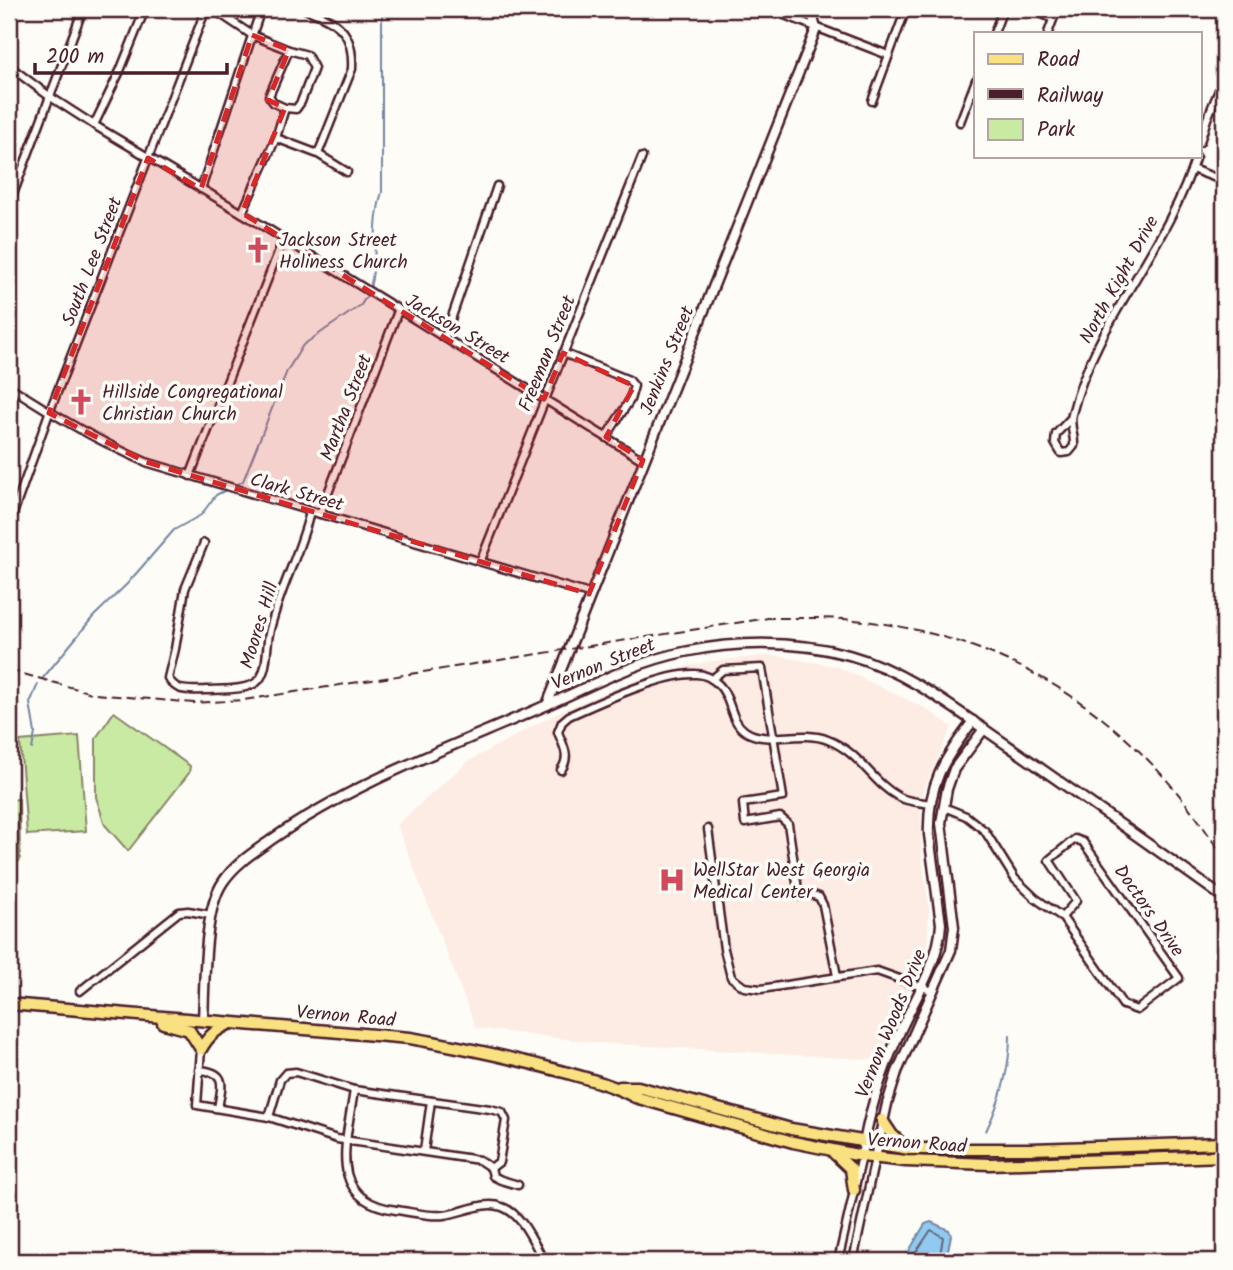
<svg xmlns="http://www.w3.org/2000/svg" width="1233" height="1270" font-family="Kalam,sans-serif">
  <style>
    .built { fill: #fdece3 }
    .green { fill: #c9eaa3; stroke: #8a8467; stroke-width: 2 }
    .water { fill: #91caf0; stroke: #7586a1; stroke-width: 2 }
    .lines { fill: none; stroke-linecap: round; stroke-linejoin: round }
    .shore { stroke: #66637a; stroke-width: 2 }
    .stream { stroke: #7586a1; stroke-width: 2 }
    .street-casing { stroke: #4a1f2b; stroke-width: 11 }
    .secondary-casing { stroke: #4a1f2b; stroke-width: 13 }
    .primary-casing { stroke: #4a1f2b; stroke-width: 15 }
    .street { stroke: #fdfcf7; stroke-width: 6 }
    .secondary { stroke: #fdfcf7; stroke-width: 8 }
    .primary { stroke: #f9e181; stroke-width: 10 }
    .rail { stroke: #4a1f2b; stroke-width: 2; stroke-dasharray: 10 5; stroke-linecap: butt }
    .marked { fill: #d62828; fill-opacity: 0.2; stroke: #d62828; stroke-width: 5; stroke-dasharray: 14 9; stroke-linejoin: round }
    .labels { text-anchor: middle; stroke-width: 7; stroke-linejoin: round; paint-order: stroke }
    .poi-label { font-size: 19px; fill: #4a1f2b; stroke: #fdfcf7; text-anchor: start }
    .street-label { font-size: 19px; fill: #4a1f2b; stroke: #fdfcf7 }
  </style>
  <rect width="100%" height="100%" fill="#fdfcf7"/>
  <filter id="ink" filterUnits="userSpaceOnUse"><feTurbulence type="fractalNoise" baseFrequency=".0143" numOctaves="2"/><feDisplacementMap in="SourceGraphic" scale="14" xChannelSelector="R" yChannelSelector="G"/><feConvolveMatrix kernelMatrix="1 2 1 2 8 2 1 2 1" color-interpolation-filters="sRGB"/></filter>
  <g filter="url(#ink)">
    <path class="built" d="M772,655L836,666L925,708L952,727L921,795V851L929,908L927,948L880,1060L598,1043L476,1028L397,825L467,762L559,712L627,683L705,662Z"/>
    <g class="green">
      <path d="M114,712L190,766L189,773L128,851L105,825L96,797V738Z"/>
      <path d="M79,736L86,831L27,835L20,741Z"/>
      <path d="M19,799L20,860L15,865H9V800Z"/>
    </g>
    <path class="water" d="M931,1222L949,1230L951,1235L946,1261H900L909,1251L925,1224Z"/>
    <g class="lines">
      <path class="shore" d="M910,1261L931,1230L943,1237L939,1261"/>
      <g class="stream">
        <path d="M370,288C378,256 372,224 382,192V9"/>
        <path d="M236,485L243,481L287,371L303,345L361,305L366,297"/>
        <path d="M43,678L93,617L127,584L174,530L201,515L216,495L224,491"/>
        <path d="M32,749L35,733L30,703L38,684"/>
        <path d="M986,1131C1001,1100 1010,1069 1010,1035"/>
      </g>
      <g class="street-casing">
        <g id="street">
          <path d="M213,9L252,35L289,50"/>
          <path d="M305,9C337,21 354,31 352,69L318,154"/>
          <path d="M769,9L888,55"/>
          <path d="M1032,9L1053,19"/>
          <path d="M994,33L1003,9"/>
          <path d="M1048,33L1057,9"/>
          <path d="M9,66L49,96L94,125L242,213L643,460"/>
          <path d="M872,101L906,9"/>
          <path d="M960,122L976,80"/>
          <path d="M94,125L120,71L145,9"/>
          <path d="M276,138L318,154L347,172"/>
          <path d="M1200,142L1207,119L1224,78"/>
          <path d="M1192,169L1224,181"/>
          <path d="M201,189L261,9"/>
          <path d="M9,205L83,9"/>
          <path d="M242,213L276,138L285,108L296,109L301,102L314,68L307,55L289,50L269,96L274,103L285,108"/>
          <path d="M445,337L497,186"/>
          <path d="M563,353L629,380L634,386L630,400L606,437"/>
          <path d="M9,386C53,415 98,441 146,462L589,594"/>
          <path d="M1071,418L1056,434L1055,443L1061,453L1069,452L1074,446C1075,436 1069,425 1072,414C1095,321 1168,248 1196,156"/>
          <path d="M190,476L283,240"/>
          <path d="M320,514L398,311"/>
          <path d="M9,525L49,413L206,9"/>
          <path d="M204,543L185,589L175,649L168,678C177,693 189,690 205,690C220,689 247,691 258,681C268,671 266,648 269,634C278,592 300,554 310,512"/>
          <path d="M481,560L642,157"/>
          <path d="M712,679L723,670L762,668L783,797L743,803L745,823L780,817L788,824L799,896L810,894L819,897L823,905L837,976"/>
          <path d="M561,770C571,756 563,746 558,732L562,722L569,716C598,703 665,672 696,674C705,674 713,679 719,685C732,698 729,720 745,731C767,746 800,729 828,740C861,753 871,782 899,797C908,802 920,802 930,804"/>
          <path d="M944,807L966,816L985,831L1015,879L1035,898L1062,917L1123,1005L1137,1010L1179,978L1083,842L1075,839L1049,860L1076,901L1062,917"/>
          <path d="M708,829L724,949L731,977L744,987L761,989L877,971L933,991"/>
          <path d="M80,991L179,912L188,911L211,915"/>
          <path d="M201,1049L197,1105L269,1117L337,1139L479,1160L491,1168L493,1176L501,1180L518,1185"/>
          <path d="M199,1070C228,1072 222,1085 218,1108"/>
          <path d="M354,1090C347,1142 325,1200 396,1210C412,1212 429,1217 444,1215C462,1213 485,1200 502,1207C523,1214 534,1244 544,1261"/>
          <path d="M269,1117L280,1080L286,1073L296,1072L354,1090L490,1109L502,1112L506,1120L499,1162L491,1168"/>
          <path d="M424,1151L431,1101"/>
          <path d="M838,1261L862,1156"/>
          <path d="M853,1261L875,1158"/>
        </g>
      </g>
      <g class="secondary-casing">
        <g id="secondary">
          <path d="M547,705L816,29L811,9"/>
          <path d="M203,1020C205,983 203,911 223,882C235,864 254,852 271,840C355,781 454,746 547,705C592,685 635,662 684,652C738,641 796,641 849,655C910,672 958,712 1010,747C1082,797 1153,847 1224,898"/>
          <path d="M862,1156C868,1114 881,1074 898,1036C913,1001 939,963 941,924L929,835C927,785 944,759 973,721"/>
          <path d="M875,1158L887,1104L897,1072L951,950L954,927L941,823L947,789L954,769L984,729"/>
        </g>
      </g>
      <g class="primary-casing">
        <g id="primary">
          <path d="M9,1004L410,1038C462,1047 513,1058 564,1072C589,1079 613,1085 635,1097L793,1142L862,1156L906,1161L990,1164L1224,1156"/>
          <path d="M163,1023L189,1030L201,1049"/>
          <path d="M201,1049C209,1035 217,1029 231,1023"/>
          <path d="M620,1087H638L791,1129L909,1149H1031L1224,1143"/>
          <path d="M882,1120L892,1135L905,1147"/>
          <path d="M834,1153L851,1169L854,1190"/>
        </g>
      </g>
      <use href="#street" class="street"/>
      <use href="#secondary" class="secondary"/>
      <use href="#primary" class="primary"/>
      <path class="rail" d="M9,670L95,694L194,703L244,700L768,618C800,618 832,617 864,621C1021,640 1143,725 1224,859"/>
    </g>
  </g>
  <path class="marked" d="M252,35L289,50L268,100L285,108L242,213L544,399L563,353L634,386L606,437L643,460L589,594L146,462L49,413L148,158L201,189Z"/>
  <defs>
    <g id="church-bare" transform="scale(2.1)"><path d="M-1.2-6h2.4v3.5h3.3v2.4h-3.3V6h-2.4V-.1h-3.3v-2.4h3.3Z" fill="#d1495b" stroke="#fdfcf7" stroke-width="2.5" paint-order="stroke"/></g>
    <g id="hospital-bare" transform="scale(2.1)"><path d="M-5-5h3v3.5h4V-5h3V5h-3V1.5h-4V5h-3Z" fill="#d1495b" stroke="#fdfcf7" stroke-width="2.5" paint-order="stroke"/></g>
  </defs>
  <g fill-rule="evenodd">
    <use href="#church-bare" x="258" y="250"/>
    <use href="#church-bare" x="81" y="402"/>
    <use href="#hospital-bare" x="672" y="880"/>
  </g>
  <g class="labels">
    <g class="poi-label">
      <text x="279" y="246">Jackson Street<tspan x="279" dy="22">Holiness Church</tspan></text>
      <text x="102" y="398">Hillside Congregational<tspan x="102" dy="22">Christian Church</tspan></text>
      <text x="693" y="876">WellStar West Georgia<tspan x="693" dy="22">Medical Center</tspan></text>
    </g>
    <g class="street-label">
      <text transform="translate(91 261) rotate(-69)" y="7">South Lee Street</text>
      <text transform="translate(1118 279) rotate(-61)" y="7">North Kight Drive</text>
      <text transform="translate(458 328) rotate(31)" y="7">Jackson Street</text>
      <text transform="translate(546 353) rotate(-68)" y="7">Freeman Street</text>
      <text transform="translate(666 360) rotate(-68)" y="7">Jenkins Street</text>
      <text transform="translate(345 407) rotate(-69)" y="7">Martha Street</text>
      <text transform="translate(297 491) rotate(16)" y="7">Clark Street</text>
      <text transform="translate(258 625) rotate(-73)" y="7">Moores Hill</text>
      <text transform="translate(603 663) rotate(-22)" y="7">Vernon Street</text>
      <text transform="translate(1150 910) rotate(55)" y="7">Doctors Drive</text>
      <text transform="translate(346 1015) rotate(5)" y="7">Vernon Road</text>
      <text transform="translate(890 1023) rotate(-68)" y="7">Vernon Woods Drive</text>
      <text transform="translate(917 1142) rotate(4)" y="7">Vernon Road</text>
    </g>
  </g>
  <rect width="1233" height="1270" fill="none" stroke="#fdfcf7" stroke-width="35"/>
  <rect x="18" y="18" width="1198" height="1235" fill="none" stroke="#4a1f2b" stroke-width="2.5" filter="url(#ink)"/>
  <rect x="974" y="32" width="228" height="126" fill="#fdfcf7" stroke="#b5a4a5" stroke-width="2"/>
  <rect x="988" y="54" width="35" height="10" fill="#f9e181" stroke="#b5a4a5" stroke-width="2"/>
  <text x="1037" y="66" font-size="21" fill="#4a1f2b">Road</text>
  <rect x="988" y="89" width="35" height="10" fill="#4a1f2b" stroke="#b5a4a5" stroke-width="2"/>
  <text x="1037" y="102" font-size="21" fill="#4a1f2b">Railway</text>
  <rect x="988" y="119" width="35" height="21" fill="#c9eaa3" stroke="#b5a4a5" stroke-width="2"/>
  <text x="1037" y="136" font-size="21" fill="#4a1f2b">Park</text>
  <path d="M35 63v10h192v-10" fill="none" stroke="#4a1f2b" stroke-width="3.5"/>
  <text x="46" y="63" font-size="21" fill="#4a1f2b" stroke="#fdfcf7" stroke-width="5" paint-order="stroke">200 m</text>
</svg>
